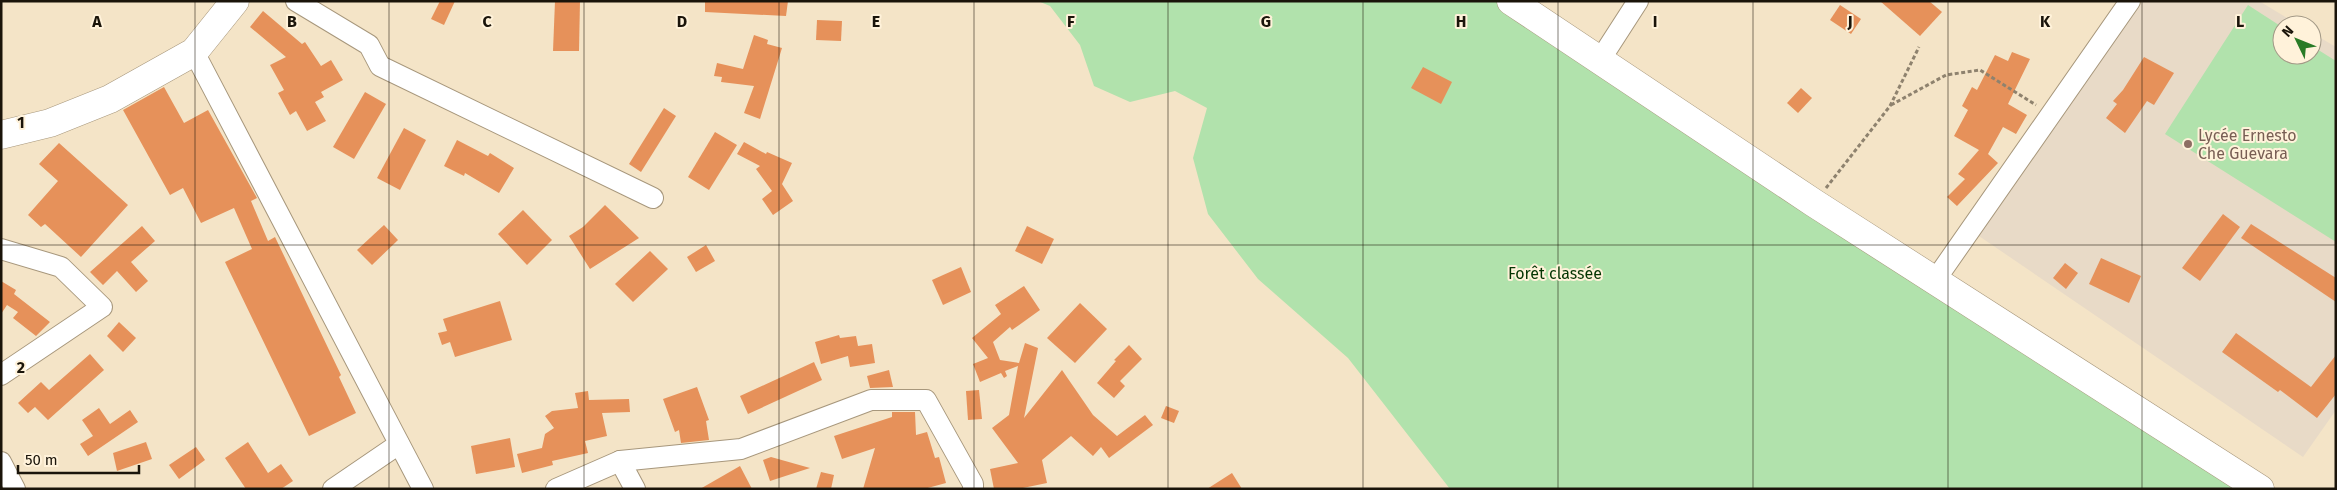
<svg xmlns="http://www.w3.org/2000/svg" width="2337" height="490" font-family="'Fira Sans',sans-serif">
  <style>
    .education { fill: #e8dac7 }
    .green { fill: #b1e2ac }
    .building { fill: #e6915a }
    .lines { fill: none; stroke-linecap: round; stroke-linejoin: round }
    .street-casing { stroke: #a7977c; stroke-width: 22 }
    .highway-casing { stroke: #a7977c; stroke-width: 29 }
    .path { stroke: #8e826e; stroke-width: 3; stroke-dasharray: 4 2.5; stroke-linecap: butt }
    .street { stroke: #fff; stroke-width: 20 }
    .highway { stroke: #fff; stroke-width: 28 }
    .grid { fill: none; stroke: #1a140a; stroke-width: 1; stroke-opacity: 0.55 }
    .education-dot { fill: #8d6e63; stroke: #fff2da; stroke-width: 2 }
    .labels { text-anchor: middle; stroke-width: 4; stroke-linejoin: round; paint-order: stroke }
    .education-label { font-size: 16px; fill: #785e54; stroke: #fff2da; text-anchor: start }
    .park-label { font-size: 16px; fill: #043503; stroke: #fff2da }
    .grid-label { font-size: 16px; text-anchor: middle; font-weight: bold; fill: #1a140a; stroke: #fff2da; stroke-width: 4; stroke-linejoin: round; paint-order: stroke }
  </style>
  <rect width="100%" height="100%" fill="#f4e4c7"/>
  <path class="education" d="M2142,1H2259L2299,25H2282V55H2312V33L2336,47V410L2303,457L1976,234Z"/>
  <g class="green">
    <path d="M1038,1H1532L2275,489H1450L1348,358L1258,279L1208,214L1193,158L1207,108L1175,91L1130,102L1094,86L1080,45L1050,6Z"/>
    <path d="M2248,5L2282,27V55H2312V46L2336,61V242L2165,134Z"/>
  </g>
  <g class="building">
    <path d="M440,1H455L444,25L431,19Z"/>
    <path d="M555,1H580L579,51H553Z"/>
    <path d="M705,1H788L786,16L705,12Z"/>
    <path d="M1880,1H1929L1942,12L1920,36Z"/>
    <path d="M1840,5L1861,19L1851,34L1830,20Z"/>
    <path d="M263,11L302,44L305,42L321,66L331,60L343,80L321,92L324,97L315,102L326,121L307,131L296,111L290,115L278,93L284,90L270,65L286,57L250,27Z"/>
    <path d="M817,20L842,21L841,41L816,40Z"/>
    <path d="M754,35L768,40L767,44L782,48L760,119L744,113L754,86L721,82L722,77L714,76L717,63L743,69Z"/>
    <path d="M2012,52L2030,59L2008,104L2027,115L2016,134L2003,127L1988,154L1998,163L1957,206L1947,197L1965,179L1958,174L1979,150L1954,136L1968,110L1962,106L1972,87L1977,90L1995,55L2008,61Z"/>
    <path d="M2144,57L2174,73L2154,105L2147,101L2125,133L2106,118L2117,104L2113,101L2123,90Z"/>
    <path d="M1423,67L1452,82L1441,104L1411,88Z"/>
    <path d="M164,87L184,123L208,110L257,198L251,201L268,241L275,237L341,375L339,377L356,413L309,436L225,262L252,249L234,208L201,223L183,188L170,195L123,110Z"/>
    <path d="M1801,88L1812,98L1798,113L1787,103Z"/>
    <path d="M365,92L386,104L354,159L333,147Z"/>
    <path d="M664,108L676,116L641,172L629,164Z"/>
    <path d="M404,128L426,140L400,190L377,178Z"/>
    <path d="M715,132L737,145L709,190L688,177Z"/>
    <path d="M457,140L488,156L490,153L514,168L499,193L465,173L464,176L444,166Z"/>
    <path d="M744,142L766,154L767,152L792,163L782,184L793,201L773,215L762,199L772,191L756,169L760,166L737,154Z"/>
    <path d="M59,143L128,205L81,257L45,224L41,227L28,215L58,181L39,164Z"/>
    <path d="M605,205L639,238L590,269L569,236L583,227Z"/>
    <path d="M523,210L552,240L527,265L498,234Z"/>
    <path d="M2223,214L2240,227L2200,281L2182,268Z"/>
    <path d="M2251,224L2336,278V302L2241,238Z"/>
    <path d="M384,225L398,240L372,265L357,250Z"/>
    <path d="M142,226L155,241L131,262L148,281L136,292L117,271L103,285L90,272Z"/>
    <path d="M1027,226L1054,239L1042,264L1015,251Z"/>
    <path d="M706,245L715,261L696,272L687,257Z"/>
    <path d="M650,251L668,269L633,302L615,284Z"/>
    <path d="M2101,258L2141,276L2129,303L2089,284Z"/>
    <path d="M2065,263L2078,273L2066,289L2053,278Z"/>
    <path d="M961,267L971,292L943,305L932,280Z"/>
    <path d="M1,281L16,290L14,294L50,322L36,336L13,318L18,312L7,305L1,314Z"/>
    <path d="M1024,286L1040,310L1012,330L1010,327L993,342L1000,360L1019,363L1025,343L1038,348L1024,418L1062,370L1093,415L1117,436L1145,415L1153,425L1109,458L1101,447L1093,456L1071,436L1042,460L1047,483L1018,489H994L990,469L1018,463L992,428L1009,415L1018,366L1005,371L1007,376L1004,378L1001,373L980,382L973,364L988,358L972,338L1001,314L995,305Z"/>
    <path d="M500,301L512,340L455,357L450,342L442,345L438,333L447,331L443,319Z"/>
    <path d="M1080,303L1107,329L1075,363L1047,338Z"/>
    <path d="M119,322L136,338L123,352L107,336Z"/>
    <path d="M2236,333L2311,387L2336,355V394L2317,418L2280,390L2278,392L2222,352Z"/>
    <path d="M839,335L840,338L856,336L858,346L872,344L875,363L850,367L848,356L821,364L815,342Z"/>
    <path d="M1129,345L1142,359L1120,381L1125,386L1114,398L1097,383L1116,361L1114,360Z"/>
    <path d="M90,354L104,370L48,420L35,407L28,413L18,403L41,382L49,390Z"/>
    <path d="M814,362L822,380L748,414L740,396Z"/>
    <path d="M889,370L893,387L870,388L867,376Z"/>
    <path d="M697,387L709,420L706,421L709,440L681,443L679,430L675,432L663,399Z"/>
    <path d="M979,390L982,419L968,420L966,391Z"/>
    <path d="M588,391L589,400L629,399L630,412L602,413L607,436L585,441L588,453L552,461L553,465L522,473L517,454L542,448L545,434L554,428L545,416L552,411L578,408L575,393Z"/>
    <path d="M1166,406L1179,411L1174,423L1161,418Z"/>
    <path d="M99,408L110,424L130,410L138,422L88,456L80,444L93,436L82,420Z"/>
    <path d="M892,412H915L916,435L927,432L935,458L939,457L946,483L924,489H863L875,448L842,459L834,436L892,417Z"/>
    <path d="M510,438L515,467L476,474L471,446Z"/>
    <path d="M146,442L152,459L117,471L113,453Z"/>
    <path d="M248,442L268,473L281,464L293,481L281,489H246L225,458Z"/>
    <path d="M196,447L205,460L179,479L169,465Z"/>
    <path d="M771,457L810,468L770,481L763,460Z"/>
    <path d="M740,466L752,489H700Z"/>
    <path d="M821,472L834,475L831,489H816Z"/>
    <path d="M1232,473L1242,489H1207Z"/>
  </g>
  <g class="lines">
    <g class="street-casing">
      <g id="street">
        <path d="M296,1L369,45L380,66L653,198"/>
        <path d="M194,52L423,489"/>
        <path d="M1600,60L1638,1"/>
        <path d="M1,249L61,267L102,307L1,375"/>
        <path d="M1936,279L2130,1"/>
        <path d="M620,461L635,489"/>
        <path d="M1,462L15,489"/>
        <path d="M333,489L399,444"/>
        <path d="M556,489L620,461L741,449L871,400H926L973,484V489"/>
      </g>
    </g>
    <g class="highway-casing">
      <g id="highway">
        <path d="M1511,1L1814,203L2260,489"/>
        <path d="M1,135L50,123L110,99L194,52L235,1"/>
      </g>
    </g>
    <g class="path">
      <path d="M1891,105L1946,75L1980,70L2036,105"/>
      <path d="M1826,188L1890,106L1919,47"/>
    </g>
    <use href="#street" class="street"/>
    <use href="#highway" class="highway"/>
  </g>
  <path class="grid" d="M195,1V489M389,1V489M584,1V489M779,1V489M974,1V489M1168,1V489M1363,1V489M1558,1V489M1753,1V489M1948,1V489M2142,1V489M1,245H2336"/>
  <circle class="education-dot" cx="2188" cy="144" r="5"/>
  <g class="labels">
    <g class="education-label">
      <text x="2198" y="141">Lycée Ernesto<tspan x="2198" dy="18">Che Guevara</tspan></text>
    </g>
    <g class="park-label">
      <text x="1555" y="279">Forêt classée</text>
    </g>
  </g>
  <g class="grid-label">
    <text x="97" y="27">A</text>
    <text x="292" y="27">B</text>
    <text x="487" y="27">C</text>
    <text x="682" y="27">D</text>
    <text x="876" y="27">E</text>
    <text x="1071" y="27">F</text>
    <text x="1266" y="27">G</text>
    <text x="1461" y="27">H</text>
    <text x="1655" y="27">I</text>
    <text x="1850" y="27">J</text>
    <text x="2045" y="27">K</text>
    <text x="2240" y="27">L</text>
    <text x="21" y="128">1</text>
    <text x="21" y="373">2</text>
  </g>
  <rect width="2337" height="490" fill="none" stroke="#1a140a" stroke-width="5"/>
  <g transform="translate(2297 40) rotate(313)"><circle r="24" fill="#fff2da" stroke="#a39987"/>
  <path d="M0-4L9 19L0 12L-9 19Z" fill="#297b26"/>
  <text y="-8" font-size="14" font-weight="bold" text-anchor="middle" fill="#1a140a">N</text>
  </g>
  <path d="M18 465v8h121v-8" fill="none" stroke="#1a140a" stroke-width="2.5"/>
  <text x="25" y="465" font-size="15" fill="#1a140a" stroke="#fff2da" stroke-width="4" paint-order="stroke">50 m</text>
</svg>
